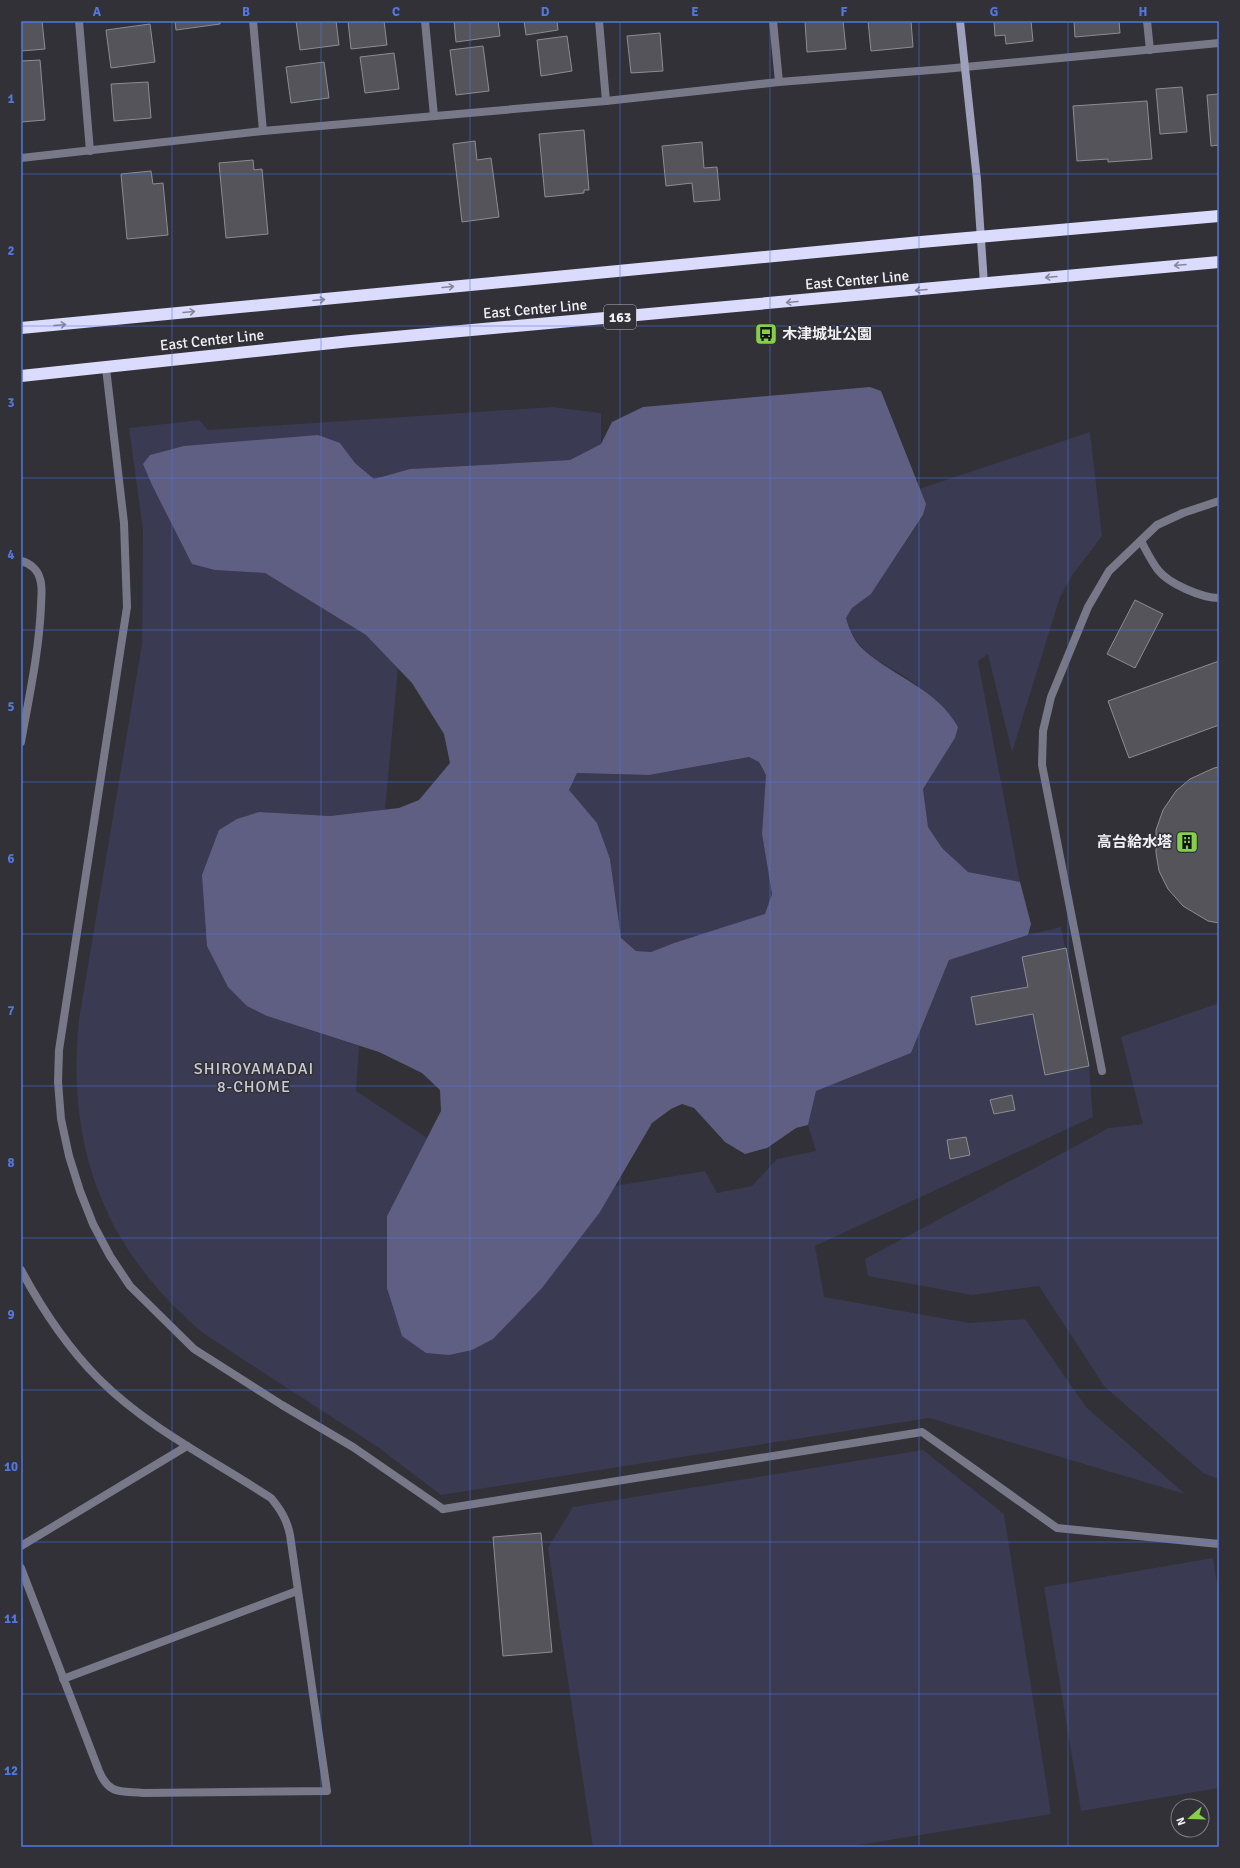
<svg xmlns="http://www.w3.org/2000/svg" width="1240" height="1868" font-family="Signika,'Noto Sans JP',sans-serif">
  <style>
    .green { fill: #3a3a53 }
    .forest { fill: #5f5f83; fill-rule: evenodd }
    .building { fill: #54545a; stroke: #8c8c93 }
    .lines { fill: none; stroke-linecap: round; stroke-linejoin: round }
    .lane { stroke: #787889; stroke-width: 8 }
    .street { stroke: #787889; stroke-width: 8 }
    .secondary { stroke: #9fa0bb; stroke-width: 8 }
    .highway { stroke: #dbdbfd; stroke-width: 12 }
    .oneway { stroke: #86869a }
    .grid { fill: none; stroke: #5277df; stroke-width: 1; stroke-opacity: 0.55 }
    .labels { text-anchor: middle; stroke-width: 3; stroke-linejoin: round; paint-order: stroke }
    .shield { fill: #313137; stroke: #b7b7bc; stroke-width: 1 }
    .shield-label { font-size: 14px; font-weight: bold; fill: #f1f1f5 }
    .street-label { font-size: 15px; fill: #f1f1f5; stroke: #313137 }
    .poi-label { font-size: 15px; font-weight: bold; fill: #f1f1f5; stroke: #313137; text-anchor: start }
    .neighbourhood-label { font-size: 16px; letter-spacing: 1px; fill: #cbcbd2; stroke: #313137 }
    .neatline { fill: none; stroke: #5277df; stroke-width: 1.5 }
    .grid-label { font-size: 13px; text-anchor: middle; font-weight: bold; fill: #5277df }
  </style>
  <rect width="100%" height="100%" fill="#313137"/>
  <g class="green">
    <path d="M552,407L601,413V444L570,460L410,469L374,479L355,463L340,443L215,570L265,573L366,635L398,668L385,810L330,816L259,812L267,1016L359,1046L356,1091L427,1138L387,1216L600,1212L615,1186L705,1171L717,1193L752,1186L777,1159L816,1151L808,1125L816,1091L911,1053L949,960L1028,935L1061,927L1089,1066L1093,1117L815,1246L824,1297L969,1323L1025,1319L1086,1407L1185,1494L929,1418L441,1495L379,1448L203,1333C104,1249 66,1148 79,1019L142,644L143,530L129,428L199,420L208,430Z"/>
    <path d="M1090,432L1102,536L1073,574L1060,597L1012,752L988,654L978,661L1020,882L967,872L942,848L928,827L923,789L955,738C947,727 932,698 923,690C894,664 858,661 846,618L852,608L871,594L923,516L925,504L919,489Z"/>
    <path d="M749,757L759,762L766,775L762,834L772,894L765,915L674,943L651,952L636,951L621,938L610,859L569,790L577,773L649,775Z"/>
    <path d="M1219,1003V1479L1203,1473L1104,1386L1039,1286L972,1295L868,1276L865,1259L1109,1128L1143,1124L1121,1037Z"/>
    <path d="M923,1450L1004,1514L1051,1814L846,1847H593L548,1548L573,1507Z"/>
    <path d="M1213,1558L1219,1596V1788L1081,1811L1044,1587Z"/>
  </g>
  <path class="forest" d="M870,387L881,391L926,504L923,515L871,594L852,608L846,618C849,629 855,643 864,650C894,677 937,689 958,727L955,738L923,789L928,827L942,848L968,872L1020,882L1031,924L1028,935L949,960L911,1053L816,1091L808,1125L796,1128L767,1148L745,1154L725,1142L694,1108L682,1104L671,1109L652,1123L600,1212L542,1288L493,1339L472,1350L449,1355L426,1353L402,1336L387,1288V1216L441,1111L440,1090L422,1073L379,1052L267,1016L247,1006L228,987L207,946L202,875L219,830L237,819L259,812L330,816L399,808L419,800L450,763L444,734L412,683L366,635L265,573L215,570L192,564L152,485L143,464L150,455L184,446L318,435L340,443L355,463L374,479L410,469L570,460L601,444L612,422L643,407ZM749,757L759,762L766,775L762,834L772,894L765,914L674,943L651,952L636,951L621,938L610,859L597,823L569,790L577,773L649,775Z"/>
  <g class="building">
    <path d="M21,21H42L45,49L21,51Z"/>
    <path d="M175,21H220V24L176,30Z"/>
    <path d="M296,21H336L339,45L300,50Z"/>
    <path d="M348,21H387H384L387,45L351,49Z"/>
    <path d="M454,21H498L500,36L456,42Z"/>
    <path d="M524,21H557L558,30L526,35Z"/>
    <path d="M805,21H843L846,49L807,52Z"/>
    <path d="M868,21H911L913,47L871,51Z"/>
    <path d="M994,21H1031L1033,41L1006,44L1005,35L995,36Z"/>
    <path d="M1074,21H1119L1120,33L1075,37Z"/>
    <path d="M150,24L155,62L111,68L106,30Z"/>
    <path d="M660,33L663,71L631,73L627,36Z"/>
    <path d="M567,36L572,71L541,76L537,40Z"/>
    <path d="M483,46L489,91L456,95L450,50Z"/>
    <path d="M394,53L399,89L365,93L360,57Z"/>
    <path d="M40,60L45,120L21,122V61Z"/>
    <path d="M324,62L329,98L291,103L286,67Z"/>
    <path d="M148,82L151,118L114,121L111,84Z"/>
    <path d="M1182,87L1187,132L1160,134L1156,89Z"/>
    <path d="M1219,94V145L1211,146L1207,95Z"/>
    <path d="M1147,101L1152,159L1108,162V159L1077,161L1073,106Z"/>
    <path d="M584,130L589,190H584V193L545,197L539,134Z"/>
    <path d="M475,141L477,160L491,158L499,217L462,222L453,144Z"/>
    <path d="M702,142L704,168L717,167L720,200L694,202L692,183L666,186L662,146Z"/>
    <path d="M253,160L254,170L262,169L268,234L226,238L219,163Z"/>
    <path d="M151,171L153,184L163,183L168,235L127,239L121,174Z"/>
    <path d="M1135,600L1163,614L1135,668L1107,654Z"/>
    <path d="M1219,661V725L1129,758L1108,701Z"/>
    <path d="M1219,767V923L1208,921L1183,906L1168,889L1159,871L1156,853V830L1163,810L1176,791L1190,779L1214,768Z"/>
    <path d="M1066,948L1089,1066L1045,1075L1033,1014L976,1025L971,997L1028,987L1022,957Z"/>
    <path d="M1012,1095L1015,1110L994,1114L990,1100Z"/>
    <path d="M966,1137L970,1155L950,1159L947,1140Z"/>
    <path d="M541,1533L552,1652L503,1656L493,1537Z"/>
  </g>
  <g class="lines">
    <g class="lane">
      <path d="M1141,541C1146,550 1151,561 1158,570C1169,584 1202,598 1219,598"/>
      <path d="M443,1509L922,1432L1057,1528L1219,1544"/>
    </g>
    <g class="street">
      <path d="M79,21L90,151"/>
      <path d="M253,21L263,131"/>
      <path d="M425,21L434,116"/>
      <path d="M599,21L606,101"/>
      <path d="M773,21L779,82"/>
      <path d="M1147,21L1150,50"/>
      <path d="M21,158L263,131L606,101L779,82L944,69L1219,43"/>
      <path d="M106,368L124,523L127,607L59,1050L58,1082L61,1119L69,1156L80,1191L93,1224L110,1256L130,1286L194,1349L282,1405L353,1447L443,1509"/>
      <path d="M21,561C30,563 38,570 40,579C43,587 41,598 41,606C39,652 29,697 21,742"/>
      <path d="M1102,1071L1042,765L1043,731L1051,697L1088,607L1109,571L1157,525L1183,513L1219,501"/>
      <path d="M21,1270C42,1309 67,1347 99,1379C148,1428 213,1460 271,1498C281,1510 287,1520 290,1535L327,1791L143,1793C120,1791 109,1795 99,1771L21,1568"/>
      <path d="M21,1546L187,1446"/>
      <path d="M63,1679L297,1591"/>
    </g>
    <path class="secondary" d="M960,21L977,180L984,284"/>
    <g class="highway">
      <path d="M21,328L921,242L1219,216"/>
      <path d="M21,376L351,341L1219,262"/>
    </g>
  </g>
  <defs><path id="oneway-shaft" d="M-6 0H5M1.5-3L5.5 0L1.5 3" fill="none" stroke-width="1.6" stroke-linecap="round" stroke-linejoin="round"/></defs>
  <g class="oneway">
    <use href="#oneway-shaft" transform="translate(1180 265) rotate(175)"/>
    <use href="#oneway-shaft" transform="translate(1051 277) rotate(175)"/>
    <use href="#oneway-shaft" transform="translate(448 287) rotate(-5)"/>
    <use href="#oneway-shaft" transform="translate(921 290) rotate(175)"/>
    <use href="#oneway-shaft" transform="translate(319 300) rotate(-5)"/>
    <use href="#oneway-shaft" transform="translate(792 302) rotate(175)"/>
    <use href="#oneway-shaft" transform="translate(189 312) rotate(-5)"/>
    <use href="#oneway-shaft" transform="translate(60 325) rotate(-5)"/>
  </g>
  <path class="grid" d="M172,21V1847M321,21V1847M470,21V1847M620,21V1847M770,21V1847M919,21V1847M1068,21V1847M21,174H1219M21,326H1219M21,478H1219M21,630H1219M21,782H1219M21,934H1219M21,1086H1219M21,1238H1219M21,1390H1219M21,1542H1219M21,1694H1219"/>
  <defs>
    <g id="bus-square" transform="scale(1.15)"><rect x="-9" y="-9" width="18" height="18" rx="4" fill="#85cf4d" stroke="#313137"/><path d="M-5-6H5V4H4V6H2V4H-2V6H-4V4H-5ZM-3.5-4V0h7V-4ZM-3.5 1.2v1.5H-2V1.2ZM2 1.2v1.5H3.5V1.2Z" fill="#111"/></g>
    <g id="building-square" transform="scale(1.15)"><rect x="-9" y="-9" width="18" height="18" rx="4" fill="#85cf4d" stroke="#313137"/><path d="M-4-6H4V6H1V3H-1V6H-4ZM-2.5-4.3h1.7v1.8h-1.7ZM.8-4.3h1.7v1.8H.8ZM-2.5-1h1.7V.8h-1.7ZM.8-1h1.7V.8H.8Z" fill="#111"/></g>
  </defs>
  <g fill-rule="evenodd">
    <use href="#bus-square" x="766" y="334"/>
    <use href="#building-square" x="1187" y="842"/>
  </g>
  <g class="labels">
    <rect class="shield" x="604" y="305" width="32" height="24" rx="3"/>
    <g class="shield-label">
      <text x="620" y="322">163</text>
    </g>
    <g class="street-label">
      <text transform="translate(857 280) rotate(-5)" y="5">East Center Line</text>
      <text transform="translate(535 309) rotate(-5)" y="5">East Center Line</text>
      <text transform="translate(212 340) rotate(-6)" y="5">East Center Line</text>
    </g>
    <g class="poi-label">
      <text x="782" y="339">木津城址公園</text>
      <text x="1172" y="847" text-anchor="end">高台給水塔</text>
    </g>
    <g class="neighbourhood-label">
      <text x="254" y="1074">SHIROYAMADAI<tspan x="254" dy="18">8-CHOME</tspan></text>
    </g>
  </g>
  <rect width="1240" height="1868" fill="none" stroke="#313137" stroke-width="44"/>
  <g transform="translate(1190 1818) rotate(250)"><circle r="19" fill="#313137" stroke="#7e7e83"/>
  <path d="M0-3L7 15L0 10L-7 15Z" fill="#85cf4d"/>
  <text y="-6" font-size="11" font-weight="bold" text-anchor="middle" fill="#f1f1f5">N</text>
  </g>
  <rect x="22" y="22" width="1196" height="1824" class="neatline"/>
  <g class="grid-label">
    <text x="97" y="16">A</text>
    <text x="246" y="16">B</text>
    <text x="396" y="16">C</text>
    <text x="545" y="16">D</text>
    <text x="695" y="16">E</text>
    <text x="844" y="16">F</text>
    <text x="994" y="16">G</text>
    <text x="1143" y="16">H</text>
    <text x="11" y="103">1</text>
    <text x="11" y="255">2</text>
    <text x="11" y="407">3</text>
    <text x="11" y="559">4</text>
    <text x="11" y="711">5</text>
    <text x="11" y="863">6</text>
    <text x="11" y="1015">7</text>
    <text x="11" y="1167">8</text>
    <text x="11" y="1319">9</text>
    <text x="11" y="1471">10</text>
    <text x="11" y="1623">11</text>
    <text x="11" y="1775">12</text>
  </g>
</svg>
